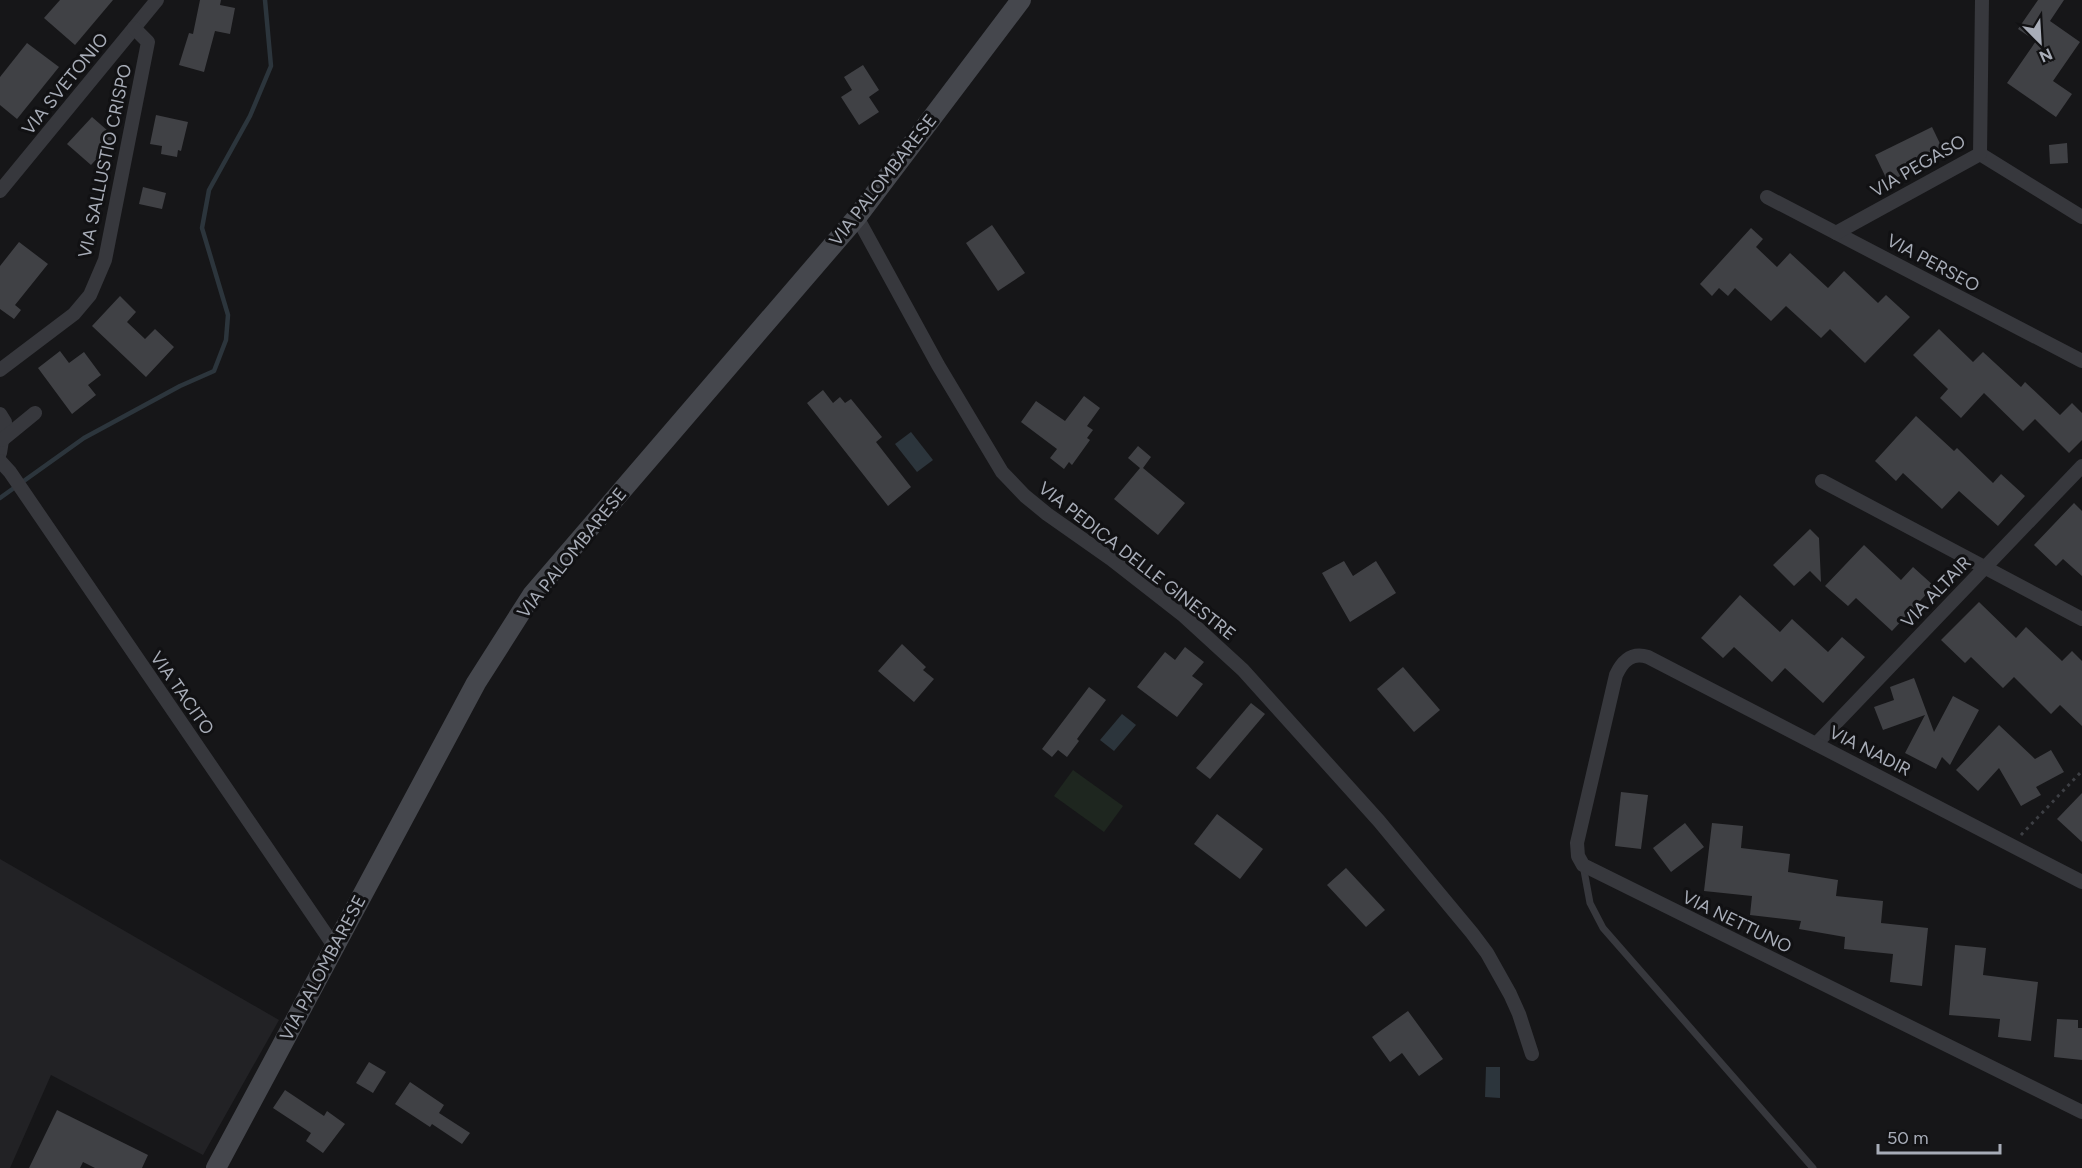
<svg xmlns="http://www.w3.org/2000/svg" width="2082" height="1168" font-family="Figtree,sans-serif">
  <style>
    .built { fill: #222225 }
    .green { fill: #1e261f }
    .water { fill: #2c353c }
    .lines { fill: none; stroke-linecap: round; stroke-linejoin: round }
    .stream { stroke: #2c353c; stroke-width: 4.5 }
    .building { fill: #404145 }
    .path { stroke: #3d3f44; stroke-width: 3; stroke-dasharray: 3 4.5; stroke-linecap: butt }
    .service { stroke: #37383d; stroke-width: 7 }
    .minor { stroke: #37383d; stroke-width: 14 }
    .secondary { stroke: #45474d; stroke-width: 20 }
    .labels { text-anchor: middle; stroke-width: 6; stroke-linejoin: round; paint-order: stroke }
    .street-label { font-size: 18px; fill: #a8adb8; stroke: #111113 }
  </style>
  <rect width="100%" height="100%" fill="#161618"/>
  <path class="built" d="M0,859L279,1020L203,1155L51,1075L10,1168H0Z"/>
  <path class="green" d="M1073,770L1123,806L1104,832L1054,796Z"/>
  <g class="water">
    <path d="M911,432L933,460L917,472L895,444Z"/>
    <path d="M1122,714L1136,725L1114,751L1100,740Z"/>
    <path d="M1486,1067H1500V1098L1485,1097Z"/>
  </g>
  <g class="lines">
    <path class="stream" d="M0,498L84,438L180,386L214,371L226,340L228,315L202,228L209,190L250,116L271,66L265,0"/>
  </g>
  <g class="building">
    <path d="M60,0H113L75,45L44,18Z"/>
    <path d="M200,0H221L220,5L235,8L230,34L215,31L204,72L179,65L189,33L193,34Z"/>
    <path d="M2038,0H2064L2050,21L2080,42L2053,81L2072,94L2056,117L2007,83L2036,41L2018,29Z"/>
    <path d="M27,43L59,67L17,119L0,105V77Z"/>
    <path d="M863,65L879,90L869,97L879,112L859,125L841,97L852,90L844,77Z"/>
    <path d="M156,115L188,122L181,151L178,150L177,157L161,154L162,146L150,144Z"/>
    <path d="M92,117L116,138L91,165L67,144Z"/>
    <path d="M1932,127L1945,154L1888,182L1875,155Z"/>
    <path d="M2067,143L2068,163L2050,164L2049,145Z"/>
    <path d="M143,187L166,193L162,209L139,204Z"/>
    <path d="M992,225L1025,273L998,291L966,243Z"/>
    <path d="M1751,228L1763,239L1756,247L1777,267L1790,253L1828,288L1844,271L1878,303L1886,295L1910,317L1865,363L1830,329L1821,338L1786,306L1771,321L1735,288L1728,296L1719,288L1712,296L1700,284Z"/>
    <path d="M19,242L48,264L15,305L21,310L14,319L0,309V266Z"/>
    <path d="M120,296L136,312L127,322L145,339L155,329L174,347L146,377L92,326Z"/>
    <path d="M1939,329L1973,362L1983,352L2021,387L2025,382L2060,415L2072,403L2082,413V440L2069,453L2035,419L2023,431L1984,393L1961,418L1940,398L1948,389L1913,355Z"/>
    <path d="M60,351L69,363L84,352L101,375L88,385L96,395L72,414L38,368Z"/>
    <path d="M823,390L833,403L840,397L845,403L851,399L882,437L876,442L911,487L888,506L807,403Z"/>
    <path d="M1084,396L1100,408L1087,426L1093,430L1087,438L1090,440L1072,465L1069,462L1064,469L1050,458L1057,449L1021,422L1036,401L1065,421Z"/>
    <path d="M1916,416L1954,451L1957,448L1993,483L2001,474L2025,496L1998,526L1959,491L1942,509L1903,473L1896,481L1875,461Z"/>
    <path d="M1138,446L1151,457L1143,468L1185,503L1158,535L1114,499L1140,468L1128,458Z"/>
    <path d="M2074,503L2082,511V576L2063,559L2056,566L2034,545Z"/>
    <path d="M1810,529L1819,538L1821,582L1810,571L1794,586L1773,565Z"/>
    <path d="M1864,545L1901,580L1913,567L1934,586L1892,631L1856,598L1848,606L1825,586Z"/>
    <path d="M1344,561L1353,576L1376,561L1396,593L1350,622L1322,573Z"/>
    <path d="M1740,595L1780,632L1792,619L1828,652L1842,637L1865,657L1823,703L1785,668L1772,682L1734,647L1723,658L1701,638Z"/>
    <path d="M1979,602L2016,638L2026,627L2062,661L2072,651L2082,661V726L2060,705L2051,714L2014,677L2003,688L1971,657L1965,663L1941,640Z"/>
    <path d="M902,644L926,667L923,670L934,679L914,702L878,671Z"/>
    <path d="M1185,647L1204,662L1192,676L1203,684L1177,717L1137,687L1165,652L1175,660Z"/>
    <path d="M1403,667L1440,710L1414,732L1377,689Z"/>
    <path d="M1914,678L1934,732L1953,696L1979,710L1950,765L1942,757L1936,769L1905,753L1925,715L1883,730L1874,707L1894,700L1890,687Z"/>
    <path d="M1089,687L1106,700L1077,739L1079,741L1067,757L1058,750L1052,757L1042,749Z"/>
    <path d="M1251,703L1265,714L1210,779L1196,768Z"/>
    <path d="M1999,725L2035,759L2051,750L2064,772L2036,787L2041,795L2021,806L1999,768L1978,791L1956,770Z"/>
    <path d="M1621,792L1648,795L1641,849L1615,846Z"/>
    <path d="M2082,793V842L2057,819Z"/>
    <path d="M1217,814L1263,849L1240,879L1194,844Z"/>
    <path d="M1685,823L1704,847L1671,872L1653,848Z"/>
    <path d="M1712,823L1743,826L1741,848L1790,854L1788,872L1838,880L1836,896L1883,901L1881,923L1928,928L1922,986L1890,982L1893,954L1844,949L1845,937L1799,929L1801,921L1750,915L1752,896L1704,891Z"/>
    <path d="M1346,868L1385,910L1366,927L1327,885Z"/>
    <path d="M1955,945L1986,948L1983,975L2038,982L2031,1041L1998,1037L2000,1019L1949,1015Z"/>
    <path d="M1408,1011L1443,1059L1419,1076L1402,1053L1390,1062L1372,1037Z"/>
    <path d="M2057,1019L2078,1020V1028H2082V1060L2054,1057Z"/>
    <path d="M369,1062L386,1072L373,1093L356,1083Z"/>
    <path d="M410,1082L444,1105L439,1113L470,1133L462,1144L432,1124L430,1127L395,1104Z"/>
    <path d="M285,1090L324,1116L327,1111L345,1124L323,1153L306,1141L311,1133L273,1108Z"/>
    <path d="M57,1110L148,1155L142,1168H95L83,1162L80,1168H29Z"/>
  </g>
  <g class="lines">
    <path class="path" d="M2021,835L2082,771"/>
    <path class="service" d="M1583,865L1590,903L1603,928L1813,1168"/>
    <g class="minor">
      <path d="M1980,154L2082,217"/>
      <path d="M0,191L157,0"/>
      <path d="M1767,197L2082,361"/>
      <path d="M857,217L938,365L1002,472L1025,496L1047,514L1111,559L1184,616L1243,670L1379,821L1472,933L1487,953L1510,994L1519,1014L1532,1054"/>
      <path d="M1836,233L1980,154L1982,0"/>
      <path d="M0,370L74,314L90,295L105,260L148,42L134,28"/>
      <path d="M0,414L5,422L0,453"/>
      <path d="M2,440L35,413"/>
      <path d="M0,461L10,472L334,946"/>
      <path d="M1822,481L2082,619"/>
      <path d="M1816,744L2082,466"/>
      <path d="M2082,882L1648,657C1632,652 1623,660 1616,675L1577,843L1578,856L1583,865L2082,1112"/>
    </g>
    <path class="secondary" d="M216,1168L476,683L532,595L857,217L1021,0"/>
  </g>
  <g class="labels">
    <g class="street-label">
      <text transform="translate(65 84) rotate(-51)" y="6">VIA SVETONIO</text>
      <text transform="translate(105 161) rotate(-78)" y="6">VIA SALLUSTIO CRISPO</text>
      <text transform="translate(1918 166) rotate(-30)" y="6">VIA PEGASO</text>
      <text transform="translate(883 180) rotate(-52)" y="6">VIA PALOMBARESE</text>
      <text transform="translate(1933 263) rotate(28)" y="6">VIA PERSEO</text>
      <text transform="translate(572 553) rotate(-51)" y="6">VIA PALOMBARESE</text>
      <text transform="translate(1137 561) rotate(38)" y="6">VIA PEDICA DELLE GINESTRE</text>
      <text transform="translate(1936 592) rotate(-46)" y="6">VIA ALTAIR</text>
      <text transform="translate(182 693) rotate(55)" y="6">VIA TACITO</text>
      <text transform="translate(1870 751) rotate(27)" y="6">VIA NADIR</text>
      <text transform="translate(1737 922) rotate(26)" y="6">VIA NETTUNO</text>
      <text transform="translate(323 968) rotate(-62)" y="6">VIA PALOMBARESE</text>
    </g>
  </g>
  <g transform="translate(2040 42) rotate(156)" stroke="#111113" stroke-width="4.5" paint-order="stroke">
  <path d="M0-4.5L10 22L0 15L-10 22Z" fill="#a8adb8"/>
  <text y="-9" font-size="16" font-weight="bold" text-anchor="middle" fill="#a8adb8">N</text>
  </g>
  <path d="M1878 1144v9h122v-9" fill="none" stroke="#a8adb8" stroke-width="3"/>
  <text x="1887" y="1144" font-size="18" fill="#a8adb8" stroke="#111113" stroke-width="4.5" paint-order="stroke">50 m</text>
</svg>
